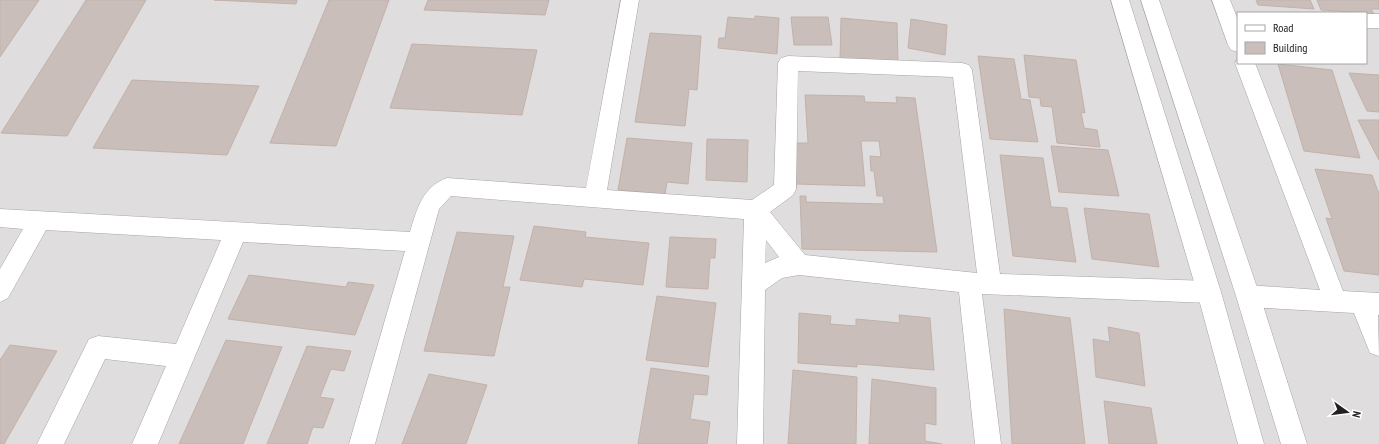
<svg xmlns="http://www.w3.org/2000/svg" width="1379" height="444" font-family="'PT Sans Narrow',sans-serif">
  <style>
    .residential { fill: #dfddde; fill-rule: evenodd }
    .building { fill: #c9beba; stroke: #c3b1a9 }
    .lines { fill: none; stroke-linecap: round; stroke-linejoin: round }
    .minor-casing { stroke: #a5a5a5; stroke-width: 1 }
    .tertiary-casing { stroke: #a5a5a5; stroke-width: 1 }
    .minor { fill: #fff; fill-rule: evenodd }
    .tertiary { fill: #fff; fill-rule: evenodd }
  </style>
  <rect width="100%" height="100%" fill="#f1ede7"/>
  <path class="residential" d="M0,0H1379V444H0ZM1238,13H1366V63H1238Z"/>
  <g class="building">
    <path d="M0,0H39L0,57Z"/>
    <path d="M86,0H146L67,136L1,133Z"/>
    <path d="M214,0H297L296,4Z"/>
    <path d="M329,0H389L336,146L270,143Z"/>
    <path d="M428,0H549L545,15L424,10Z"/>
    <path d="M1256,0H1310L1314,9L1258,5Z"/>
    <path d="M1317,0H1379V9H1371L1377,20L1366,19V13L1321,10Z"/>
    <path d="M755,16L779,18L777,54L718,48L719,38H725L728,17L755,19Z"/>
    <path d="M791,17H828L832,45H794Z"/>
    <path d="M841,18L897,23L898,65L840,60Z"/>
    <path d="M911,19L947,25L945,55L908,48Z"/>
    <path d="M650,33L701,36L697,90L689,89L685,126L635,122Z"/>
    <path d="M412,44L537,50L522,115L390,108Z"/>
    <path d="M1024,55L1076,60L1085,113L1081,112L1084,128L1097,130L1100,147L1057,143L1052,107L1041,106L1040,98L1029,97Z"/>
    <path d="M978,56L1014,59L1021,99L1030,100L1038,142L990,139Z"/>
    <path d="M1278,64L1332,70L1360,158L1304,151Z"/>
    <path d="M1349,73L1379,75V112L1367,111Z"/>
    <path d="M132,80L259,86L227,155L93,148Z"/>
    <path d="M805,95L864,96L865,102L897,103L896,97L915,98L937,252L802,249L800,196H806V202L884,204L883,196H877L874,171H871L870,156L881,157L879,141H861L865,186L795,184L793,143H808Z"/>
    <path d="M1358,120H1379V160Z"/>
    <path d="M627,138L692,143L688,184L667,182L665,194L618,190Z"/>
    <path d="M707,139L748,140L747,182L706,180Z"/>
    <path d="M1051,146L1108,150L1119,196L1059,192Z"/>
    <path d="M1000,155L1043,158L1051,207L1067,208L1076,262L1013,256Z"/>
    <path d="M1315,169L1372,175L1379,194V275L1344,271L1326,218L1332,219Z"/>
    <path d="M1084,208L1149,214L1159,267L1092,259Z"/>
    <path d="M534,226L586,232L585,237L649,243L643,285L584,279L582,287L520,280Z"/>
    <path d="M457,232L514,236L503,287H510L494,356L424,351Z"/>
    <path d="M670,237L716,239L715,258H710L708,289L666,287Z"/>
    <path d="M249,275L346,287L348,282L374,285L355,335L228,319Z"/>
    <path d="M657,296L716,303L708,367L646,360Z"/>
    <path d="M1004,309L1070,318L1085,444H1012Z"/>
    <path d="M799,313L831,316L830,324L856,326V319L900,323L899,315L930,318L934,370L857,364V367L798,363Z"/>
    <path d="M1108,327L1139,333L1145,386L1096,377L1093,339L1110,342Z"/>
    <path d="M226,340L282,347L243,444H179Z"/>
    <path d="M10,345L57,351L4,444H0V360Z"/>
    <path d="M307,346L351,351L344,371L331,369L320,397L334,399L323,428L313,427L307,444H267Z"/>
    <path d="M651,368L709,376L707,395L694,394L690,419L710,422L707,444H638Z"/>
    <path d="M793,370L857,377L856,444H788Z"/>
    <path d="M429,374L487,385L466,444H402Z"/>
    <path d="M872,379L936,388V425L925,423V441L942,444H869Z"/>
    <path d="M1104,401L1151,408L1157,444H1109Z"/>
  </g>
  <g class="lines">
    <g class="minor-casing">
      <g id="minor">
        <path d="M621,0H639L607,190L752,200L774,185L778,63L781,58L788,56L962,63L969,65L972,70L1000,274L1209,281L1217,285L1221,292L1217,299L1209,303L982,294L1001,444H975L959,292L799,275L782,278L765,290L763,444H737L744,219L451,196L439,209L375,444H349L405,251L243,242L158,444H132L166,366L105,359L64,444H37L89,339L98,336L176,344L221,240L46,230L8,298L0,302V269L23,229L0,227V209L410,232C417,209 422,187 447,178L586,188ZM798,71L953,77L977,273L805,255L770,212L793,195L796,189ZM766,240L779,257L765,263Z"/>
        <path d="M1212,0H1230L1238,20V52L1231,50L1228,45Z"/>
        <rect x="1366" y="14" width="13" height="14"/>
        <path d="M1238,58V63H1255L1343,291L1379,293V315H1378L1379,356L1370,353L1354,313L1248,307L1240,304L1236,296L1240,288L1248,285L1320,290L1235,63Z"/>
      </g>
    </g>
    <g class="tertiary-casing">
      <g id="tertiary">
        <path d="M1111,0H1129L1221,292L1264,444H1238L1197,292Z"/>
        <path d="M1141,0H1159L1260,296L1307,444H1281L1236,296Z"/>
      </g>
    </g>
    <use href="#minor" class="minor"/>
    <use href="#tertiary" class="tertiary"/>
  </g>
  <rect x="1237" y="12" width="130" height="52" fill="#ffffff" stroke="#a6a6a6"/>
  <rect x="1245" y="25" width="20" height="6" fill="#ffffff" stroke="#a6a6a6"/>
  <text x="1273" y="32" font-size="12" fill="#212121">Road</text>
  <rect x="1245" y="42" width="20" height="12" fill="#c9beba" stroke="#a6a6a6"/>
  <text x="1273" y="52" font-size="12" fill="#212121">Building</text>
  <g transform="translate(1347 412) rotate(104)" stroke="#ffffff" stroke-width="3" paint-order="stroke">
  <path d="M0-3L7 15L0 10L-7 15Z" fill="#212121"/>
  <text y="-6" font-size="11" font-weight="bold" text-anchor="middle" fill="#212121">N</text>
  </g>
</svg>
